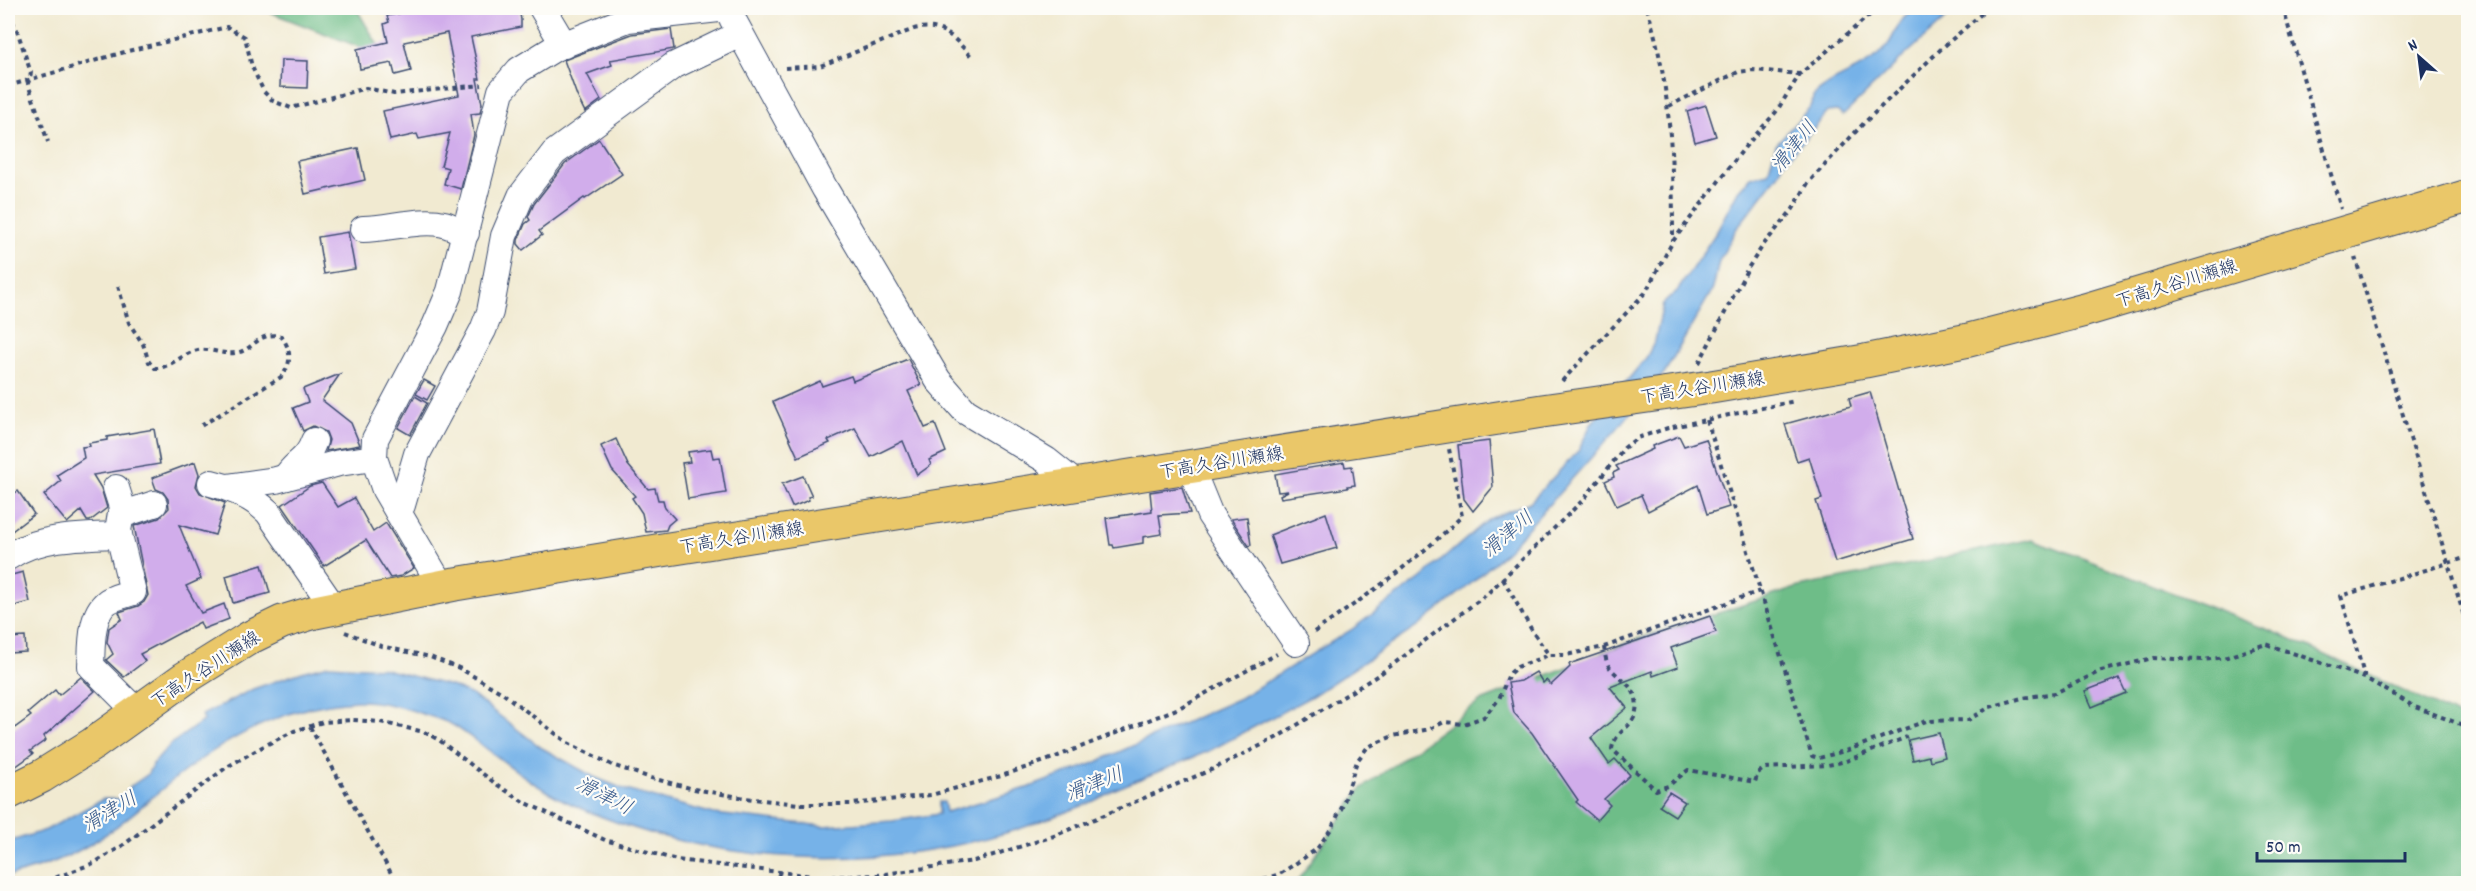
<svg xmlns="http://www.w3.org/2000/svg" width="2476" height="891" font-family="Dekko,'Klee One',sans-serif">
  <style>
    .forest { fill: #6ebd88; stroke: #447673; stroke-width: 1.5 }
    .water { fill: #76b2e8; stroke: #4870a3; stroke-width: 1.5 }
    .building { fill: #d1adeb }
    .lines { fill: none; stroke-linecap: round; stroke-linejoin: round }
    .minor-casing { stroke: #3b4b6f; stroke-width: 28 }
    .major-casing { stroke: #3b4b6f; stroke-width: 35 }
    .path { stroke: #3b4b6f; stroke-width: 4; stroke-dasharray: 4.5 4.5; stroke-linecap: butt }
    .minor { stroke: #fff; stroke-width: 26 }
    .major { stroke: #eac769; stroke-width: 33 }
    .labels { text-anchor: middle; stroke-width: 4.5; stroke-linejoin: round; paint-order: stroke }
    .street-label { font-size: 18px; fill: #1b2f5e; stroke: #fdfcf7 }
    .water-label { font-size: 20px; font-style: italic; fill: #3b5d8e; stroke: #fdfcf7 }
  </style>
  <rect width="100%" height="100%" fill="#fdfcf7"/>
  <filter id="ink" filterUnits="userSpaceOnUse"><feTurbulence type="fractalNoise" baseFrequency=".0167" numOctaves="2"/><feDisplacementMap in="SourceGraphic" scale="12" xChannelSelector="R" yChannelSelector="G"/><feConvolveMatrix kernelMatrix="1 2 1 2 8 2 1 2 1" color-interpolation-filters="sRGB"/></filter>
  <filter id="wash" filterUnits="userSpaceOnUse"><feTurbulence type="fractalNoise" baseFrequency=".008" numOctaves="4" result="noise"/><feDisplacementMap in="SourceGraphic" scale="24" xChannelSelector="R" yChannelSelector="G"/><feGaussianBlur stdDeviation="1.35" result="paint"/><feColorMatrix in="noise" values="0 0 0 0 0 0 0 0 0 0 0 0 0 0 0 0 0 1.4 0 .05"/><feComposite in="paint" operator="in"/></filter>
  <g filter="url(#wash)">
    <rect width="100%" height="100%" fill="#f1ead1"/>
    <g class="forest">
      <path d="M259,8H356L385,57Z"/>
      <path d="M2033,539L2289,638L2468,721V883L1295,884L1361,789L1481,701L1640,638L1799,587Z"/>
    </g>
    <path class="water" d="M1917,8H1958L1903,57L1847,112L1843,115L1837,111L1828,112L1784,163L1778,175L1737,228L1719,261L1713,289L1665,372L1616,430L1508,550L1467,587L1417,627L1312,696L1209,751L1113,790C1094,804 1070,810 1047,819C899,876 709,870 565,801C535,787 508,764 480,744C471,738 461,729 451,724C438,718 424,715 411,710C394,705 375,700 357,701C291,704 229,736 177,777C150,798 126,822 97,840C71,857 37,869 8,876V842L46,830L103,799H121L131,786L147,775L153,764L171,744L204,720L202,715L253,689L302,672L329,665L381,668L451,686L472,695L542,748L594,777L626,790L714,814L824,826L892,821L939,814V802H944L946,812L1027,788L1092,764L1240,698L1351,630L1421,578L1489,519L1530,502L1579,450L1591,424L1646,358L1655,341L1663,304L1678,290L1715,234L1738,191L1751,177L1768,173L1776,144L1812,105L1813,96C1832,77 1860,72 1880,54C1891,45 1893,34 1900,23C1903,17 1911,12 1917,8Z"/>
    <g id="blocks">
      <g class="building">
        <path d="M427,8H519L521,20V27L471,37L480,79H477L482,104L480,113L471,114L474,135L461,189L444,184L448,168L441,166L450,133L419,139L417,134L390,140L383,111L459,95L447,33L404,42L411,71L395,75L392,63L360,69L357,49L388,42L384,24L389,22L387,16Z"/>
        <path d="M671,29L674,49L610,60L612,65L587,74L601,100L585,112L577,96L564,60L632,34Z"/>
        <path d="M281,60L308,61L307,88L280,87Z"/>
        <path d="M1706,105L1716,136L1695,142L1687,111Z"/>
        <path d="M599,139L622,174L585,199L584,198L539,231L542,235L523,250L518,244V240L525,224L530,220L528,217L534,204L565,164Z"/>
        <path d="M358,148L365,180L305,194L297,161Z"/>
        <path d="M348,232L355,269L324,274L318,237Z"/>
        <path d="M908,359L921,385L908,391L925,428L935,424L946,452L929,460L931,465L917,475L903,441L871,457L855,428L828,440L830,443L798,457L773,402L820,381L822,386L851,376L853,381Z"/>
        <path d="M340,374L322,400L351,423L360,445L326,451L329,440L326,432L313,426L303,431L293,408L308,402L303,389Z"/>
        <path d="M424,380L435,386L427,400L416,394Z"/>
        <path d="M1870,392L1913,539L1835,562L1816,501L1822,499L1809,457L1797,461L1785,424L1851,406L1849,398Z"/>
        <path d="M415,396L427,403L410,435L398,428Z"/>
        <path d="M154,429L160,464L93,475L101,488L107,508L90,521H87L81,511L67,523L44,495L61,481L57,475L84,458L82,447L90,446L89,443L107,440V437Z"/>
        <path d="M1679,436L1684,446L1706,439L1729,507L1707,514L1698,485L1648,511L1641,495L1617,506L1605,481L1614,477L1613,473L1619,470L1616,466L1653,449L1652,446Z"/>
        <path d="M616,439L628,465L648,489L655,488L658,500H663L665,508L675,519L668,525L666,530L646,532L642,513L632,498L635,496L612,470L601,446Z"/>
        <path d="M1489,441L1493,487L1473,511L1464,499L1458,445Z"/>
        <path d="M711,449L713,458L720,457L726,493L688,499L682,463L690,462L688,452Z"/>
        <path d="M195,462L199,474L196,486L200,493L225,503L215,535L179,525L201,579L186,586L201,613L224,604L229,619L203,629L200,622L140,654L145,661L124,677L106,660L113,654L107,642L109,628L122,619L119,612L138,606L144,602L148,595L134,526L159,518L169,508L168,499L163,492L156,489L152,478Z"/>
        <path d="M1344,462L1345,467L1352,466L1355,485L1347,486L1348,488L1281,498L1280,495L1288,491L1278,492L1275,474Z"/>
        <path d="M803,476L812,496L808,497L809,500L792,507L782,484Z"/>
        <path d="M322,483L338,507L354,498L373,532L386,523L414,568L401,576L390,578L366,540L324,566L282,505L310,486Z"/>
        <path d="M1182,487L1190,513L1159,515L1162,534L1143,537V543L1114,548L1113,545H1110L1106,518L1152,511L1150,492Z"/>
        <path d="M18,491L34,514L8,534V498Z"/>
        <path d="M1326,513L1337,548L1280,564L1270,535Z"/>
        <path d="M1247,517L1251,545L1249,546L1231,519Z"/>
        <path d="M262,565L270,593L233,603L226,576Z"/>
        <path d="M23,572L30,602L11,607L8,591V576Z"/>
        <path d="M1710,616L1716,632L1671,648L1678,667L1653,676L1652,671L1610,687L1627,708L1591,738L1609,764L1615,759L1630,775L1604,799L1610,805L1597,820L1576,802L1578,800L1532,733L1514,713L1508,683L1521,681L1536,672L1543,683L1546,680L1551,685L1570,667L1569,664Z"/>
        <path d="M25,637L26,652L8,653V638Z"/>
        <path d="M81,677L95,691L44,736L46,740L30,751L33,754L8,772V733L31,716L28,713L55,690L59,695Z"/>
        <path d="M2119,678L2126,693L2092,707L2085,691Z"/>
        <path d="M1939,733L1945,757L1930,761L1929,756L1913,760L1908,740Z"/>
        <path d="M1669,792L1685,802L1675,816L1659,806Z"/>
      </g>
    </g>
  </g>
  <g filter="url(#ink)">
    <use href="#blocks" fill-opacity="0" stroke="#3b4b6f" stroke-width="1.5"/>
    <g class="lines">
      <g class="minor-casing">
        <g id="minor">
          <path d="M542,8L564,45"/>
          <path d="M732,18L825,189L938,380L965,411L1046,460L1076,484"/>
          <path d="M363,229C388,229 421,218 444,224C451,226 459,230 466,233"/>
          <path d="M1190,466L1210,515L1296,643"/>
          <path d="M286,477C296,461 307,461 314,441"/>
          <path d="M211,483C233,488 252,497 268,512L334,608"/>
          <path d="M227,487L276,480L339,463L374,458"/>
          <path d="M116,488L122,507L118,531L133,592C125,595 113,597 107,602C90,615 92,648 91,666L138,713"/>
          <path d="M398,512L402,505L417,454L483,330L490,312L504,236L521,196L554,153L673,66L740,34"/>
          <path d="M121,515L154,504"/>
          <path d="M8,557C38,536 83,536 119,535"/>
          <path d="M442,587L385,490L374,458L375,439L435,326L450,291L501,91L519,70L555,48L628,19L728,8"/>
        </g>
      </g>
      <g class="major-casing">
        <path id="major" d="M8,793L42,776L93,744L185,678L249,638L282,622L315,612L455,584L656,551L1542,411L1711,387L1865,361L1969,340L2085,310L2468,196"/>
      </g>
      <g class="path">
        <path d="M1647,8C1671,84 1673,162 1673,241"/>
        <path d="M2283,8L2341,209"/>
        <path d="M8,13L17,30L31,73L28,84L48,142"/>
        <path d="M785,68L820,66L914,29C943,23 953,37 972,57"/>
        <path d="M8,86L128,51L227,27L245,37L252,67L264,92L273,101L291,108L366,88L394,94L482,85"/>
        <path d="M1669,106L1738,72L1753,70L1800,74"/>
        <path d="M2355,257L2468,629"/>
        <path d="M118,286L129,323L143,344L149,362L155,368C169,369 183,353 198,350C210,348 223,355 235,353C254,351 257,331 281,336C292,350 292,364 281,377L199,427"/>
        <path d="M1699,363L1748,268L1764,244L1793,209L1808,183L1863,124L1941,49L1988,8"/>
        <path d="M1562,381L1645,293L1673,241L1745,147L1776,112L1800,74L1878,8"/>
        <path d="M1707,420L1812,756L1819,758L1848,750L1926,721L1968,720L1990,707L2022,698L2055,693L2101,671L2153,658L2202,660L2227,657L2266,644L2365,678L2415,707L2468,727"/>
        <path d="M1503,579L1534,634L1549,655"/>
        <path d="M345,632L381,646L430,657L459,668L501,692L568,743L612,765L651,778L694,789L745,798L798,804H853L931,795L1001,776L1048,760L1179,708L1277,654"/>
        <path d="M1314,632C1366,597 1417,560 1462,516L1449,449"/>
        <path d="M1604,647C1605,654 1606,664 1611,669C1623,682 1640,689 1636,711C1634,727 1614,732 1612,749L1656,790L1668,786L1688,770L1755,782L1758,773L1765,768L1828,765L1846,761L1907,737"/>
        <path d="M2365,678L2341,596L2468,557"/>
        <path d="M310,727L397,884"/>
        <path d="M778,874L783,884"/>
        <path d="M39,884L94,863L122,846L227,767L262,747L294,731L323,722L353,720L380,722L424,732L439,740L496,784L522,801L605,840L677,860L822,877L878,875L974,861L1054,836L1213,769L1276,738L1380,674L1486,595L1584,499L1624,448L1637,438L1668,428L1795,401"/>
        <path d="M1246,884L1280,874L1317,849L1331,829L1343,805L1357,761L1367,748L1374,744L1393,736L1430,729L1444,722L1464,724L1484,717L1499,699L1509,674L1517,667L1549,655H1566L1604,647L1760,591"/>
      </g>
      <use href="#minor" class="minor"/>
      <use href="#major" class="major"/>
    </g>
  </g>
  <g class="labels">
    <g class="street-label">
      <text transform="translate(2176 283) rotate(-17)" y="6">下高久谷川瀬線</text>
      <text transform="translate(1702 387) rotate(-9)" y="6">下高久谷川瀬線</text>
      <text transform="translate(1221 462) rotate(-9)" y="6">下高久谷川瀬線</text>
      <text transform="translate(741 537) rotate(-9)" y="6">下高久谷川瀬線</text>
      <text transform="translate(205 669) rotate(-33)" y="6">下高久谷川瀬線</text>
    </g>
    <g class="water-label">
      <text transform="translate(1793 146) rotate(-51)" y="7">滑津川</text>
      <text transform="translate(1507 533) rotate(-40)" y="7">滑津川</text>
      <text transform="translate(1094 783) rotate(-22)" y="7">滑津川</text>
      <text transform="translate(605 795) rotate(27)" y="7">滑津川</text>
      <text transform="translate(109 811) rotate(-31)" y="7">滑津川</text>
    </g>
  </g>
  <rect width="2476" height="891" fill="none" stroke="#fdfcf7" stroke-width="30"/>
  <g transform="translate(2419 57) rotate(332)" stroke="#fdfcf7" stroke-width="4.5" paint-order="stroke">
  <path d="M0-4.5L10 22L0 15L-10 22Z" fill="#1b2f5e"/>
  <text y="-9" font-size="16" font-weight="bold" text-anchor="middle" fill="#1b2f5e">N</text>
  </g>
  <path d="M2257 852v9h148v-9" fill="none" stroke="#1b2f5e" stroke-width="3"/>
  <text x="2266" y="852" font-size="18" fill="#1b2f5e" stroke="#fdfcf7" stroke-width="4.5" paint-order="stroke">50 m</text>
</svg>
